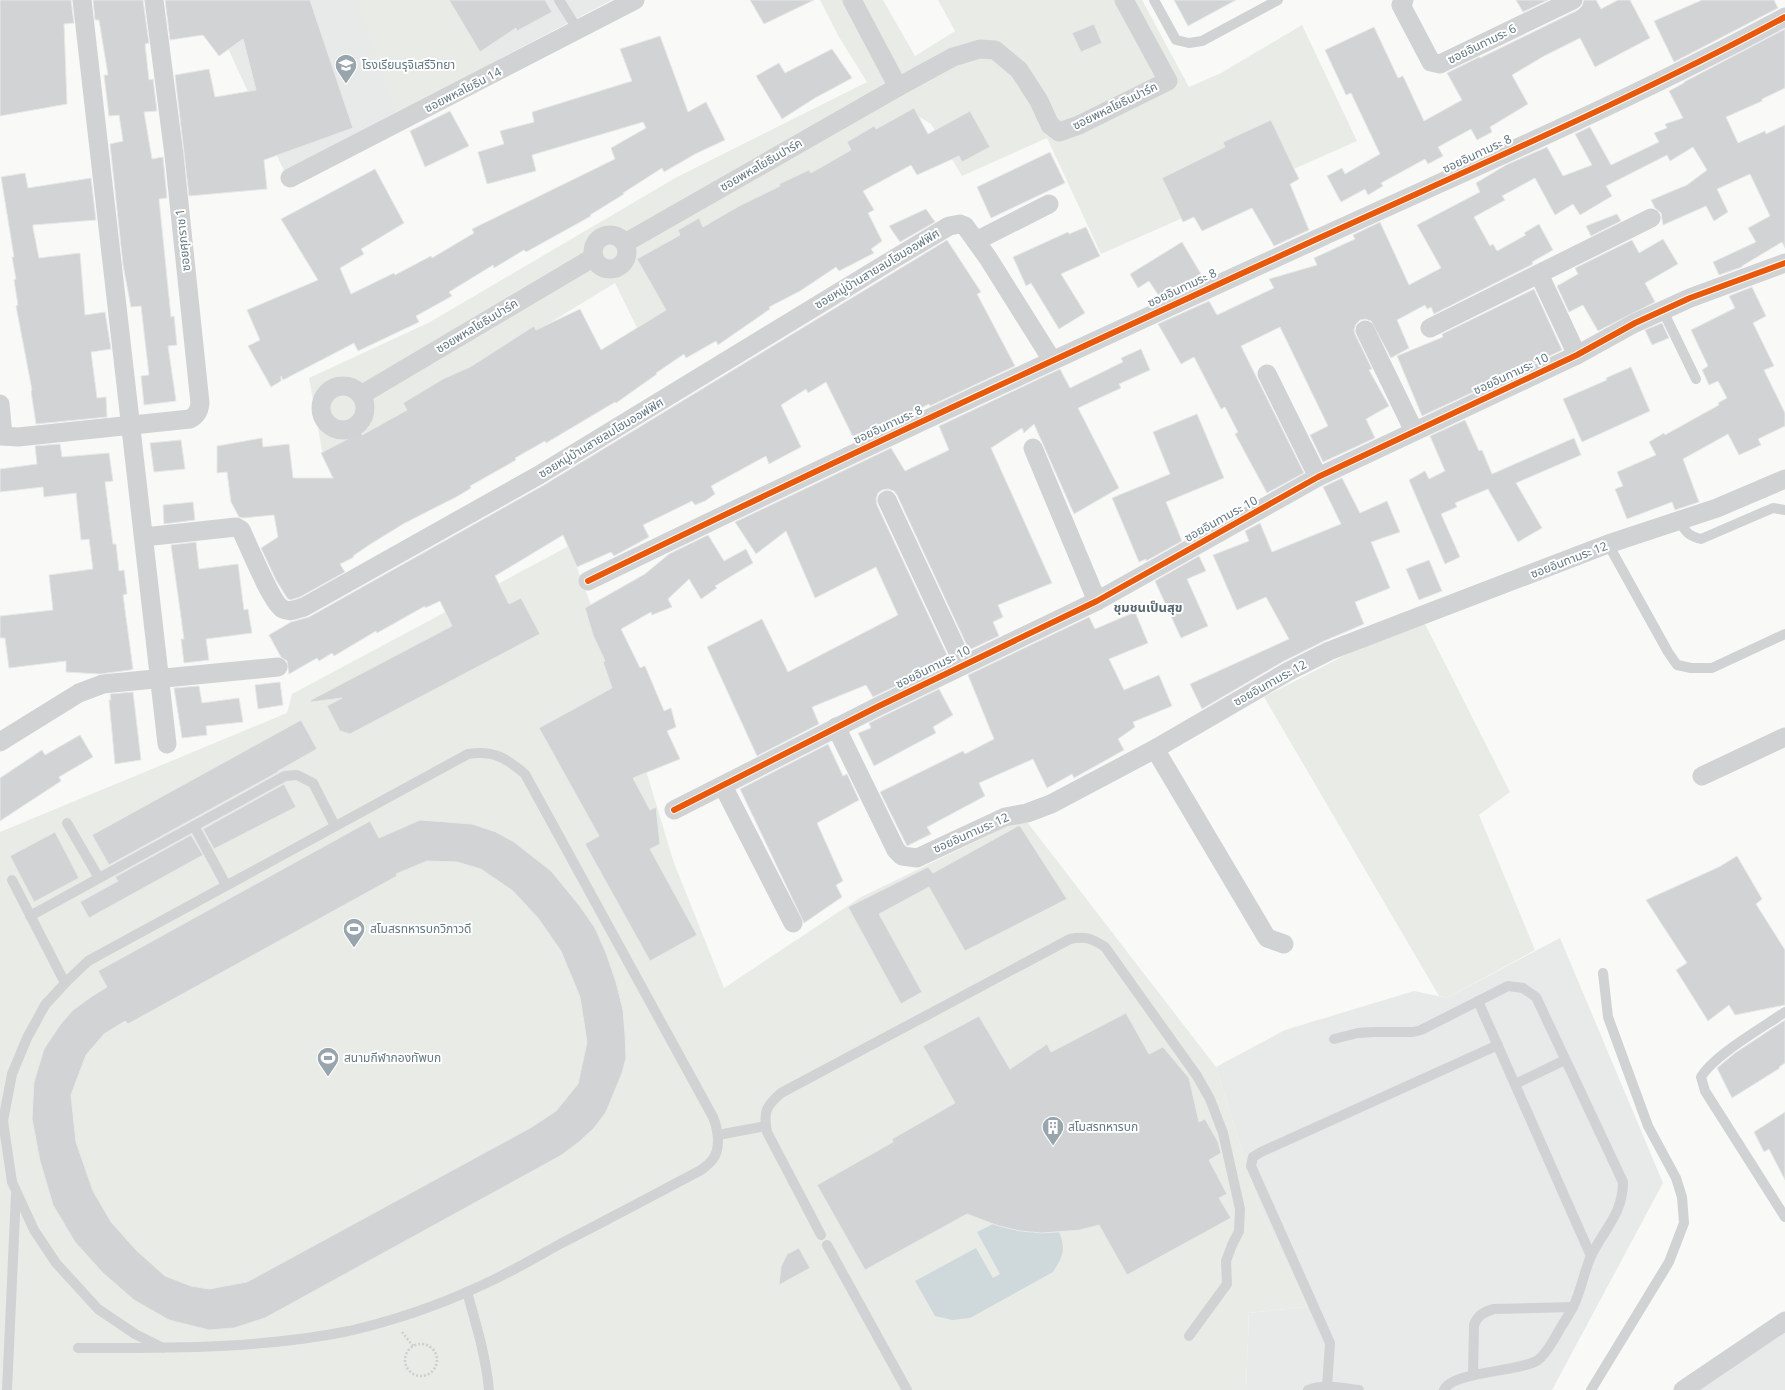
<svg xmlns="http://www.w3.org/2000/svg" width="1785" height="1390" font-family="'Noto Sans','Noto Sans Thai',sans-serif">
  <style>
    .built { fill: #e8e9e9 }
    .green { fill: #e9ece6 }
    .water { fill: #cfd9db }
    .building { fill: #d1d3d4; stroke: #e8e8e8; fill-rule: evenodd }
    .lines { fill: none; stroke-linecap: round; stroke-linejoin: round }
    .path { stroke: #cececf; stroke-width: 2.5; stroke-dasharray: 2 2; stroke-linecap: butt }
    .service { stroke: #d1d2d3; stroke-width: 10 }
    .minor { stroke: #d1d2d3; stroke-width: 19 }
    .cycleway-casing { stroke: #fff; stroke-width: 8 }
    .cycleway { stroke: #e8590c; stroke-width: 6 }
    .labels { text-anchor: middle; stroke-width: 4; stroke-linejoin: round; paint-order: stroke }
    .street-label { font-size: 12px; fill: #637884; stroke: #fff }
    .poi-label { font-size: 12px; fill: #637884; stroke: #fff; text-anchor: start }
    .neighbourhood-label { font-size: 13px; font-weight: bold; fill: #55666e; stroke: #fff }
  </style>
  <rect width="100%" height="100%" fill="#f9f9f8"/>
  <g class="built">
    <path d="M206,0H612L284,171Z"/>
    <path d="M1560,938L1663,1183L1552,1390H1246L1249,1313L1307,1307L1260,1208L1216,1067L1285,1030L1414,991L1447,998Z"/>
    <path d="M1785,1315V1390H1673Z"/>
  </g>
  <g class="green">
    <path d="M357,0H460L501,63L396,116Z"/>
    <path d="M820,0H883L915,56L955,31L938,0H1142L1189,87L1221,73L1302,25L1357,141L1101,254L1047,138L962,176L931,124L916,115L672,311L639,332L615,283L402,413L323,456L309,378L430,322L677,177L867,82L839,37Z"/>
    <path d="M569,546L618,678L674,863L724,988L861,897L1024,818L1216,1067L1260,1208L1307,1307L1249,1313L1246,1390H0V832L287,713L292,694Z"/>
    <path d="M1425,624L1510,792L1479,815L1535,950L1447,998L1439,996L1264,697L1353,651Z"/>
  </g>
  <path class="water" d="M993,1224C1015,1231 1036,1234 1059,1232C1066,1249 1063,1257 1053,1272L970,1318L952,1320L935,1316L915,1281L976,1248L993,1278L1000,1274L977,1232Z"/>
  <g class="building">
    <path d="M0,0H71L74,23L64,24L67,104L0,116Z"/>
    <path d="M93,0H143L149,43L145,44L149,80L153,79L157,111L144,112L152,159L163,157L167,198L159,199L171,317L174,316L177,345L168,346L176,401L144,405L141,376L149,375L141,306L131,307L123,265L110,144L123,141L119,115L109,116L104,75H108L99,20H95Z"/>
    <path d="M165,0H310L353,128L264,160L267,189L189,196L175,75L209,69L215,97L256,90L243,39L219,56L203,35L170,40Z"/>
    <path d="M449,0H545L552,12L517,31L516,28L480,52Z"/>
    <path d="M750,0H814L764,24Z"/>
    <path d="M1174,0H1236L1188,26Z"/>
    <path d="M1516,0H1548L1523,12Z"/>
    <path d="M1584,0H1596L1601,9L1618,0H1630L1650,38L1595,67L1580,38L1544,56L1512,75L1528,104L1490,127L1492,132L1477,140L1471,129L1438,147L1443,156L1428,164L1425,159L1381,183L1383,186L1368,195L1365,189L1341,202L1327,176L1342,168L1345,174L1380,154L1351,93L1346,95L1325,50L1374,27L1398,78L1403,76L1424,121L1462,100L1447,73L1479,57L1480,58L1578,10L1582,6Z"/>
    <path d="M1702,0H1774L1778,8L1674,62L1654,21Z"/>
    <path d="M1094,24L1102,43L1081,52L1072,33Z"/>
    <path d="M1785,29V88L1762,99V101L1726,117L1738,143L1765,131L1766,134L1785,125V248L1782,242L1742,266V267L1719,275L1713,262L1756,242L1748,228L1770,216L1750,174L1717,189L1728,212L1714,221L1706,206L1663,225L1661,213L1655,208L1651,200L1687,185L1707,170L1693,147L1670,161L1667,155L1606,186L1612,196L1580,215L1573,204L1555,215L1535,178L1502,196L1505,200L1474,217L1490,246L1493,244L1497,251L1526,235L1524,233L1539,224L1553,250L1532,262L1533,264L1434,314L1431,307L1427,309L1425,305L1397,320L1409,348L1391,358L1371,321L1365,319L1360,320L1356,324L1354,330L1355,334L1372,369L1369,370L1389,406L1366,419L1375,438L1323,462L1310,435L1328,426L1280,327L1241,346L1304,473L1267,493L1235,434L1238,432L1225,407L1221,409L1194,357L1181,364L1158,324L1209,301L1217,315L1274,288L1269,279L1317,265L1314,258L1355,239L1353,235L1380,222L1409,285L1441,268L1417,225L1480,192L1476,183L1506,165L1547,147L1563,176L1592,165L1575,134L1590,127L1611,165L1659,142L1654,133L1667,128L1665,124L1683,118L1669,91L1684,83V82Z"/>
    <path d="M660,36L688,112L706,102L725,140L695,154L664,172L662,168L623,193L624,194L590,215L591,216L526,252L524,250L494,268L493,265L449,292L452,296L416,316L419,322L358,351L354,343L283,380L281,376V381L271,387L248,346L260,340L247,310L318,280L281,219L375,169L404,223L361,249L364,254L340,268L351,294L394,273L395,275L431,256L432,258L474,233L472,229L615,159L611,148L646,128L643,122L532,155L536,171L487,184L478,152L504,144L500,131L534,122L532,112L632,81L620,49Z"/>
    <path d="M832,49L852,78L815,98L782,119L756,76L779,63L785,73Z"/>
    <path d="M914,108L928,134L970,111L990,147L962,162L959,156L917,175L911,165L863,191L874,210L868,213L882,241L871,249L874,253L839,271L836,267L800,291L769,307L770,309L718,345L716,341L686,358L684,354L656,373L657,374L616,403L615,402L546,443L545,441L515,458L516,460L470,486L471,488L458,496L403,524L369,545L353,556L354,557L340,564L345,572L300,597L290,600L287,598L276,580L261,548L278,537L274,515L243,518L239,517L231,502L227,472L217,473V446L262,438L263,447L289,444L293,478H333L321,453L361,432L362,435L407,410L403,403L443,379L470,367L534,326L536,330L580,309L601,350L666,310L637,259L680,235L678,230L699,218L703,227L739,206L780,186L779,184L809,170L811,173L851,150L847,142L874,126L876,129Z"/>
    <path d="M450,111L469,146L425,167L410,131Z"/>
    <path d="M1271,120L1299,179L1290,184L1309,230L1274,246L1252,208L1202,231L1194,217L1183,222L1162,178L1225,147L1223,142Z"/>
    <path d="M1050,152L1065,183L991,218L977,187Z"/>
    <path d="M25,173L28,188L91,178L96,220L33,225V228L39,258L80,253L85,315L105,312L111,349L91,352L97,398L106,397L107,417L36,424L31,391L32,390L16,306L18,305L14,280L16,279L12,257H14L1,177Z"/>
    <path d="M926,209L935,222L900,242L889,226Z"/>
    <path d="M1617,214L1621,221L1591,236L1586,226Z"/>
    <path d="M1086,227L1100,256L1061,274L1085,313L1059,329L1031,283L1026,286L1013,257L1068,232L1069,234Z"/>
    <path d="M1663,239L1678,264L1645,283L1655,302L1598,331L1583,305L1569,312L1557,286L1578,274L1575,268L1632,240L1639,253Z"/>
    <path d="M947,240L981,292L977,294L1015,366L930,406L929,404L855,441L826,382L808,393L806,389L781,405L801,447L769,464L766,456L711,486L715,494L705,501L695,505L692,501L643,525L649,537L614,556L611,552L577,567L563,535L495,576L509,604L521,598L540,634L350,734L340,731L327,706L342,698L311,702V700L452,626L440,601L425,608V606L377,633L376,631L334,656L332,653L319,661L317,658L289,674L287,661L281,657L269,635L291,622L309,617L544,485Z"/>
    <path d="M1182,242L1201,274L1195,278L1198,282L1161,299L1149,281L1138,288L1130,274Z"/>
    <path d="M1752,287L1766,316L1753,323L1774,366L1764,370L1785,413V426L1758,439L1761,445L1739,455L1728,434L1683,459L1699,502L1675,510L1672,502L1627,519L1615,489L1623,486L1617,472L1656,455L1649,442L1664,433L1665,435L1719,405L1718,403L1727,398L1718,381L1709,385L1702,370L1708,366L1691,330L1735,308L1729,296Z"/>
    <path d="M1534,289L1562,350L1529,366L1528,364L1497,381L1422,416L1397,356L1443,337L1442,334Z"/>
    <path d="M1662,323L1669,338L1652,345L1645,330Z"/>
    <path d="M1141,349L1150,370L1119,384L1121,388L1078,408L1119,488L1074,514L1034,424L1024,433L1022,428L991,448L1052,583L998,605L1003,617L993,622L999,636L969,650L897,495L894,491L888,489L882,490L878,493L876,499L877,505L947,655L927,667L929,670L873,697L866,685L812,707L819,724L757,756L707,647L762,619L788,672L898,615L876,567L815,598L786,531L756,554L735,522L891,448L905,471L949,450L939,426L1060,369L1070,388L1123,362L1121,358Z"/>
    <path d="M1631,367L1650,411L1582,442L1563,399L1607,380L1606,378Z"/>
    <path d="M1197,414L1224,478L1166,502L1182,541L1146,561V559L1139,562L1112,498L1170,474L1153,432Z"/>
    <path d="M1465,420L1479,451L1482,450L1492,474L1574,438L1581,455L1516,483L1542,528L1518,542L1488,489L1455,503L1457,507L1441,514L1460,557L1445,564L1409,480L1425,471L1429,479L1445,471L1430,436Z"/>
    <path d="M181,440L185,469L154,472L150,443Z"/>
    <path d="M60,444L62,457L109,453L113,481L105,482L113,544H116L119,571L124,570L127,594L123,595L133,669L130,670L100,674L66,672V661L9,668L5,638H0V616L53,610L49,575L93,569L89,539L81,540L76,493L44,497L43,487L0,492V469L37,464L35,446Z"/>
    <path d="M1342,478L1360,513L1387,501L1400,532L1371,542L1390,588L1355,602L1364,624L1324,641L1284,661L1202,709L1190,684L1289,639L1266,597L1237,610L1213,555L1249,541L1245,531L1260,523L1272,552L1341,524L1323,487Z"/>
    <path d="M193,502L195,520L164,524L163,505Z"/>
    <path d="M708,535L724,561L746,549L753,563L715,586L717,588L701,599L689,579L668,599L672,607L652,615L651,612L621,629L640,668L645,666L664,711L671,708L676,727L667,731L680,759L633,778L650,810L656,807L660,844L650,849L697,935L650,961L585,844L599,836L539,728L612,688L603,662L605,661L593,635L585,608L645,574L669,554Z"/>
    <path d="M196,542L199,569L238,564L244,610L248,609L252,633L206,639L209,660L184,663L181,639H184L171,545Z"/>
    <path d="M1199,556L1206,571L1187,579L1208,626L1181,638L1155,581Z"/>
    <path d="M1429,560L1442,591L1419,600L1406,569Z"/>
    <path d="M1135,612L1148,643L1109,659L1124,690L1159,675L1172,706L1133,722L1135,727L1118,739L1124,750L1074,778L1072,774L1047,788L1033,759L979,783L985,796L927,827L931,834L907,846L880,792L963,751L965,754L994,739L968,675L1089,617L1095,629Z"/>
    <path d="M280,682L283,705L258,709L255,685Z"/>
    <path d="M199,686L202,703L239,698L243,722L206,726L207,735L182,738L174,688Z"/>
    <path d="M939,689L953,715L933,727L936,733L874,766L858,733L871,728L869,723Z"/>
    <path d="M133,692L141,760L115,764L109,700H111L110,694Z"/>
    <path d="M301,720L317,749L278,771V772L109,865L92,835Z"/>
    <path d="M80,735L93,757L59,777L61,781L0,821V778L42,750L45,755Z"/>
    <path d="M828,744L843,776L847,774L859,800L817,823L843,881L836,885L842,897L804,923L740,789Z"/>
    <path d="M284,784L296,807L214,849L203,829Z"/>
    <path d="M420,820L472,824L496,832L514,842L551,871L579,905L595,928L606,953L616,982L623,1010L625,1034L626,1058L622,1073L606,1112L594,1128L579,1142L560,1156L265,1318L234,1328L209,1330L169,1320L134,1300L102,1272L75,1242L53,1205L40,1161L32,1119L34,1082L44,1049L60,1025L73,1010L91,997L107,987L98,971L370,821L379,838ZM427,861L457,862L481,869L513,891L538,918L561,951L580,997L587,1042L578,1084L556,1111L532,1127L247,1282L209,1289L191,1286L165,1276L136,1250L111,1222L93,1191L76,1142L71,1095L86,1055L104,1034L125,1021L128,1024L397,876L396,874Z"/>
    <path d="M1018,826H1020L1067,899L965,951L929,887L879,914L922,992L901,1004L848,907L928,867L933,873Z"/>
    <path d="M55,832L79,878L34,902L10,856Z"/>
    <path d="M191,835L203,855L89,918L80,902L118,881L115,877Z"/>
    <path d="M1737,856L1762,899L1756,904L1785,950V1005L1735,1015L1729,1005L1708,1021L1676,970L1687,963L1646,900L1719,867Z"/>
    <path d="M1126,1013L1149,1054L1163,1047L1189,1078L1199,1122L1205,1119L1218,1142L1221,1153L1209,1160L1227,1194L1219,1198L1231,1218L1127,1275L1099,1225L1080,1230L1042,1233L1020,1231L999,1226L967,1214L865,1270L817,1185L893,1142L892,1139L955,1103L923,1046L979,1016L1010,1069L1047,1044L1051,1052Z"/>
    <path d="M1785,1020V1063L1779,1067L1780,1068L1732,1098L1717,1068L1735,1053Z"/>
    <path d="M1785,1112V1180L1769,1149L1764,1152L1754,1132Z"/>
    <path d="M799,1248L810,1268L779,1285L781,1267L787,1254Z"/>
  </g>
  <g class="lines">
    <g class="path">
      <path d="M402,1332L413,1346"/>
      <circle cx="421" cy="1360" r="16"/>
    </g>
    <g class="service">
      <path d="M559,0L578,30"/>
      <path d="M1154,0L1176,40L1189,43L1202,41L1278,0"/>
      <path d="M1663,311L1696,379"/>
      <path d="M1680,521C1685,532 1689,536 1701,539L1773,508L1785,510"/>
      <path d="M1608,544L1668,652L1677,665L1691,668H1712L1785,634"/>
      <path d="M67,823L99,878"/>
      <path d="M194,826L226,885"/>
      <path d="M12,880L65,983"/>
      <path d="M30,916L285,776L297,775L313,783L335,826"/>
      <path d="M1478,1001L1591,1256"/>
      <path d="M1785,1012C1762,1028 1714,1055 1701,1077L1705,1091L1785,1217"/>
      <path d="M1334,1039L1358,1033L1373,1032H1413L1421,1030L1508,986L1523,988L1536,997L1623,1182C1623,1214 1604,1229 1591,1256C1584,1272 1581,1291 1573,1307C1568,1317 1561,1326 1556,1336C1551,1344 1546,1354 1538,1360C1520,1372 1453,1371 1444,1390"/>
      <path d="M1515,1084L1565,1060"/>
      <path d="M718,1135L766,1126"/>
      <path d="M821,1235L767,1132C763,1112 766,1106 781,1093L1070,939C1086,936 1091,938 1105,947L1197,1076L1210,1099L1223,1133L1240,1209L1239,1231L1232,1245L1226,1261L1227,1284L1189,1336"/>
      <path d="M827,1245L907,1390"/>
      <path d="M467,1292C476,1324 486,1357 489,1390"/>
      <path d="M78,1348C168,1348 260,1349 349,1331C392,1321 437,1306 478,1287C506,1275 533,1259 560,1244C607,1220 654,1195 701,1170C705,1167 710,1163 713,1159C721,1148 718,1129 713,1117L525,774C506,758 494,750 468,754L88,961L68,980L45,1005L27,1038L12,1074L3,1121L12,1182L34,1230L56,1263L98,1309L135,1334L163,1348"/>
      <path d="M1473,1375L1474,1325C1477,1316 1485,1311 1494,1309L1573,1307"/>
      <path d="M1327,1387L1330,1343L1251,1166L1253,1157L1261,1152L1498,1045"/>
      <path d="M7,1390L16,1194"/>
      <path d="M1308,1390C1324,1384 1342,1388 1359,1390"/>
      <path d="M1591,1390L1669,1262L1684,1223L1682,1197L1676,1178L1648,1126L1608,1017L1603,973"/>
    </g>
    <g class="minor">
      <path d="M82,0L167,744"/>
      <path d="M852,0L898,87"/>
      <path d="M1404,0L1401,5L1431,62L1440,64L1573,0"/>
      <path d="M290,178L635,0"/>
      <circle cx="610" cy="252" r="17"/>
      <path d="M976,241L1049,204"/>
      <path d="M625,243L898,87L953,57L980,49L995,50L1019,70L1039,101L1050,125L1059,132L1079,125L1168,81L1124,0"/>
      <path d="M1539,274L1577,355"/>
      <path d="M1430,328L1651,218"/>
      <path d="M1365,330L1414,431"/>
      <path d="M1267,374L1318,477"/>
      <circle cx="343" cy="408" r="22"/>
      <path d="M361,395L594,257"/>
      <path d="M0,404L3,435"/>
      <path d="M0,436L18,437L190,419C197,415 199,411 200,403L174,155L154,0"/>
      <path d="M1033,448L1097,601"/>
      <path d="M887,500L964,665"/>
      <path d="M144,537L236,527L241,530C248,544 272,604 283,609C290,613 297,609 304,607L539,475L892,260L949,226L960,224L965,226L988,258L1052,360"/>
      <path d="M588,581C829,463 1073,351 1317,239C1474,167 1633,99 1785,17"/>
      <path d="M836,727L896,850L902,856L917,858L1005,817L1027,813L1051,804L1155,749L1289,671L1329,651L1608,544L1717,508L1785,479"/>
      <path d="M0,742L79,693L103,684L278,667"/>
      <path d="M1155,749L1267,938L1284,944"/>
      <path d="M1702,776L1785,737"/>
      <path d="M723,786L793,923"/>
      <path d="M674,810L877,707L1097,601L1318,477L1577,355L1635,323L1690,298L1785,263"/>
      <path d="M1683,1390L1785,1321"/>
    </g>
    <g class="cycleway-casing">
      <g id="cycleway">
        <path d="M588,581C829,463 1073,351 1317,239C1474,167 1633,99 1785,17"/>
        <path d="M674,810L877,707L1097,601L1318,477L1577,355L1635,323L1690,298L1785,263"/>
      </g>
    </g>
    <use href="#cycleway" class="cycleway"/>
  </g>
  <defs>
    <g id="school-pin" transform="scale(1.15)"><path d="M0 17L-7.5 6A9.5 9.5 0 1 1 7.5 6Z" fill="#98a5ad" stroke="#fff"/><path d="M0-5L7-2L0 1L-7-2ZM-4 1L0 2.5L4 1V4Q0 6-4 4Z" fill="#fff"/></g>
    <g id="stadium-pin" transform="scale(1.15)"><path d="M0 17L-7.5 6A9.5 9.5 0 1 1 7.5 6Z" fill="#98a5ad" stroke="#fff"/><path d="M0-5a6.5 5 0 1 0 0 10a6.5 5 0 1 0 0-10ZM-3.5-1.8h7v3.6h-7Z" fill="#fff"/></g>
    <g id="building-pin" transform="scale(1.15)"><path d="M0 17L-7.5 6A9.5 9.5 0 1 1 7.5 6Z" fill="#98a5ad" stroke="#fff"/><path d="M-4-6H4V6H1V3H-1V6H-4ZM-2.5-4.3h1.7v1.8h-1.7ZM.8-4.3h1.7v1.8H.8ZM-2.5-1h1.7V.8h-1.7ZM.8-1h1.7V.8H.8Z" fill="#fff"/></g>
  </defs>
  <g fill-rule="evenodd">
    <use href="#school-pin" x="346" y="65"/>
    <use href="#stadium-pin" x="354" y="929"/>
    <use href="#stadium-pin" x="328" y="1058"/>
    <use href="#building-pin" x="1053" y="1127"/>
  </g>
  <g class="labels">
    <g class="street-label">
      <text transform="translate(1482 44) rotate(-26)" y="4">ซอยอินทามระ 6</text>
      <text transform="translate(463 90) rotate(-27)" y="4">ซอยพหลโยธิน 14</text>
      <text transform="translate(1115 106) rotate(-26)" y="4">ซอยพหลโยธินปาร์ค</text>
      <text transform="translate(1477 154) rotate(-25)" y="4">ซอยอินทามระ 8</text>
      <text transform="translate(761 165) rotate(-30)" y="4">ซอยพหลโยธินปาร์ค</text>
      <text transform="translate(183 240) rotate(-96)" y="4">ซอยศุภราช 1</text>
      <text transform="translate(877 269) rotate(-31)" y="4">ซอยหมู่บ้านสายลมโฮมออฟฟิศ</text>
      <text transform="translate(1182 288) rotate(-25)" y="4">ซอยอินทามระ 8</text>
      <text transform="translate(477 326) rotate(-31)" y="4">ซอยพหลโยธินปาร์ค</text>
      <text transform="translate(1511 374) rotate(-25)" y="4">ซอยอินทามระ 10</text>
      <text transform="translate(888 425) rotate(-25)" y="4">ซอยอินทามระ 8</text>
      <text transform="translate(601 438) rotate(-31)" y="4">ซอยหมู่บ้านสายลมโฮมออฟฟิศ</text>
      <text transform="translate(1221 519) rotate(-29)" y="4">ซอยอินทามระ 10</text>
      <text transform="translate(1569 560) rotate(-21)" y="4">ซอยอินทามระ 12</text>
      <text transform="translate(933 667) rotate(-26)" y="4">ซอยอินทามระ 10</text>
      <text transform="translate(1270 683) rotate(-29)" y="4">ซอยอินทามระ 12</text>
      <text transform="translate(971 833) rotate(-24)" y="4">ซอยอินทามระ 12</text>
    </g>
    <g class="poi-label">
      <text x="362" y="69">โรงเรียนรุจิเสรีวิทยา</text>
      <text x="370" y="933">สโมสรทหารบกวิภาวดี</text>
      <text x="344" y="1062">สนามกีฬากองทัพบก</text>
      <text x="1068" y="1131">สโมสรทหารบก</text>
    </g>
    <g class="neighbourhood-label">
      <text x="1148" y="612">ชุมชนเป็นสุข</text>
    </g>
  </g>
</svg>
